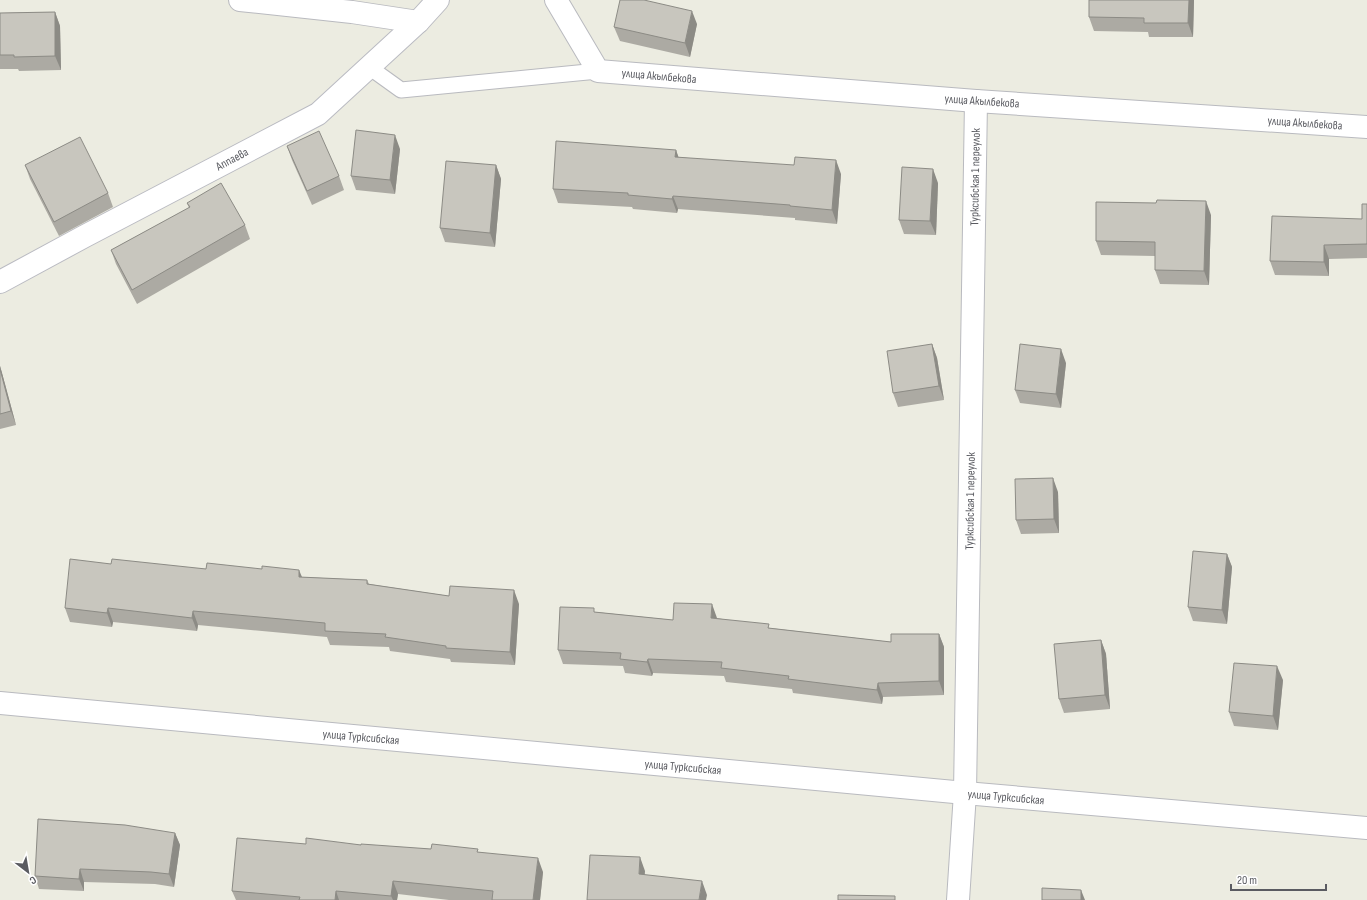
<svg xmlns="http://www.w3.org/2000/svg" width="1367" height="900" font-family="'Sofia Sans Condensed',sans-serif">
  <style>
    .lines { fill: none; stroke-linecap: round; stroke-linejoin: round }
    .lane-casing { stroke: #b9babf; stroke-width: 17 }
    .street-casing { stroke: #b9babf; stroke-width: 24 }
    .secondary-casing { stroke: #babbc2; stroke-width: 24 }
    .lane { stroke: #fff; stroke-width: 15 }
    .street { stroke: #fff; stroke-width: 22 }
    .secondary { stroke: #fff; stroke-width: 22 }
    .wall { fill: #acaaa3 }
    .shaded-wall { fill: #8c8b85 }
    .building { fill: #c8c6be; stroke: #8c8b85 }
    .labels { text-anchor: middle; stroke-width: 3; stroke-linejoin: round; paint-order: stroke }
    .street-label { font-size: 12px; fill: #5a5b61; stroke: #fff }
  </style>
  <rect width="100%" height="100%" fill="#ecece1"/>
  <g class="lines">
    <g class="lane-casing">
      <path id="lane" d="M369,67L401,90L598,71"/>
    </g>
    <g class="street-casing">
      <g id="street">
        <path d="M240,0L352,12L418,22"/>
        <path d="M556,0L598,71L976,101L1367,127"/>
        <path d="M0,703L965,793L1367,828"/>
        <path d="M958,900L965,793L976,101"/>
      </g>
    </g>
    <g class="secondary-casing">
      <path id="secondary" d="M0,282L85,236L318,114L418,22L438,0"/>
    </g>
    <use href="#lane" class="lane"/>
    <use href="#street" class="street"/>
    <use href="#secondary" class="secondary"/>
  </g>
  <g class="wall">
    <path d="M1089,0H1194L1193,37H1149L1148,32L1094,31L1089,17Z"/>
    <path d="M55,12L60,26L61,70L19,71L18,69H0V13Z"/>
    <path d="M697,24L690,57L620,41L614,27Z"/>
    <path d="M287,146L339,176L344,190L312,205L292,160Z"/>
    <path d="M400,149L395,194L356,190L351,176Z"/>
    <path d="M676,150L678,157L841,174L837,224L795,220V218L678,209L677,213L633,209L632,207L558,203L553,189Z"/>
    <path d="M25,165L108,193L113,207L59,236L30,179Z"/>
    <path d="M496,165L501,179L495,247L445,242L440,228Z"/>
    <path d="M938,183L936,235L904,234L899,220Z"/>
    <path d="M187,203L245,225L250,239L137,304L116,264L111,250L189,208Z"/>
    <path d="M1367,204V258L1329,259V276L1275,275L1270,261L1362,219Z"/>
    <path d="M1211,215L1209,285L1160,284L1155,270V256L1101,255L1096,241Z"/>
    <path d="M932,344L937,358L944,400L898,407L893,393Z"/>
    <path d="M1066,363L1061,408L1020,403L1015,390Z"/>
    <path d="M0,366L2,373L16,425L0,429Z"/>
    <path d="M1058,492L1059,533L1021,534L1016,520Z"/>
    <path d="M1227,554L1232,567L1227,624L1193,621L1188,607Z"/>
    <path d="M111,564L206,569L302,577L367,580L369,584L449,596L519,604L515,665L451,662L450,659L390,651L389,647L330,645L327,637L198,625L197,631L113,622L112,627L70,622L65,608Z"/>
    <path d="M596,612L673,620L717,618L770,628L891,642L939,634L944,647V695L883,697L882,704L793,693L792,689L726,682L724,676L653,673L652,676L625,673L623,666L563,664L558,650Z"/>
    <path d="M1101,640L1106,654L1110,709L1064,713L1059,699Z"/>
    <path d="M1283,680L1278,730L1234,726L1229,712Z"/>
    <path d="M175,833L180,845L174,887L155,884L84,882V891L39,889L35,876Z"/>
    <path d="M306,844L361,845L479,852L543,872L540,900H449L398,894L397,900H236L232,891Z"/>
  </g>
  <g class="shaded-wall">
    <path d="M1189,0H1194L1193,37L1188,23Z"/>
    <path d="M692,11L697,24L690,57L685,43Z"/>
    <path d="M55,12L60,26L61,70L55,56Z"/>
    <path d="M395,135L400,149L395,194L390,180Z"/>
    <path d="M676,150L681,164L675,157Z"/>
    <path d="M836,160L841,174L837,224L832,210Z"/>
    <path d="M496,165L501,179L495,247L490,233Z"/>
    <path d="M933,169L938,183L936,235L930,221Z"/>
    <path d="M673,196L678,209L677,213L672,199Z"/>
    <path d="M1206,201L1211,215L1209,285L1204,271Z"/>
    <path d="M1324,245L1329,259V276L1324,262Z"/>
    <path d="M932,344L937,358L944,400L939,386Z"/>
    <path d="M1061,349L1066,363L1061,408L1056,394Z"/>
    <path d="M0,366L2,373L16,425L11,411L0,369Z"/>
    <path d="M1053,478L1058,492L1059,533L1054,519Z"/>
    <path d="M1227,554L1232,567L1227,624L1222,610Z"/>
    <path d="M299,570L305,584L299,577Z"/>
    <path d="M514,590L519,604L515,665L510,652Z"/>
    <path d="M712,604L717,618H711Z"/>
    <path d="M108,608L113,622L112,627L107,613Z"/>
    <path d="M193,611L198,625L197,631L192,618Z"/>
    <path d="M939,634L944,647V695L939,681Z"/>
    <path d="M1101,640L1106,654L1110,709L1105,695Z"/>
    <path d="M648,659L653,673L652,676L647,662Z"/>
    <path d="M1277,666L1283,680L1278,730L1273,716Z"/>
    <path d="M878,683L883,697L882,704L877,690Z"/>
    <path d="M175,833L180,845L174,887L169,874Z"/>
    <path d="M640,857L645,871L644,888L639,874Z"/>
    <path d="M538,858L543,872L540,900H533Z"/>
    <path d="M80,869L84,882V891L79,879Z"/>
    <path d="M393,881L398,894L397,900H393L391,896Z"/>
    <path d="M702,881L707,895L706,900H699Z"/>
    <path d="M1081,890L1085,900H1081Z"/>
    <path d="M336,891L339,900H335Z"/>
  </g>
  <g class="building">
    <path d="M620,0H644L692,11L685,43L614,27Z"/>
    <path d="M1089,0H1189L1188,23H1144V18L1089,17Z"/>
    <path d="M55,12V56L14,57V55H0V13Z"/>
    <path d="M356,130L395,135L390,180L351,176Z"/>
    <path d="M319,131L339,176L307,191L287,146Z"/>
    <path d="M80,137L108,193L54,222L25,165Z"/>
    <path d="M556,141L676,150L675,157L794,165L795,157L836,160L832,210L790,206V205L673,196L672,199L628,195V193L553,189Z"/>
    <path d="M446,161L496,165L490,233L440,228Z"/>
    <path d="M902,167L933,169L930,221L899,220Z"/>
    <path d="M221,183L245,225L132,290L111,250L190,207L187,203Z"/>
    <path d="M1157,200L1206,201L1204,271L1155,270V242L1096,241V202L1156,203Z"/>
    <path d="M1362,204H1367V244L1324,245V262L1270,261L1272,216L1362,219Z"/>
    <path d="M932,344L939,386L893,393L887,351Z"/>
    <path d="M1020,344L1061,349L1056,394L1015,390Z"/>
    <path d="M0,369L11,411L0,414Z"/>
    <path d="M1053,478L1054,519L1016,520L1015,479Z"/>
    <path d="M1193,551L1227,554L1222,610L1188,607Z"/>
    <path d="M70,559L111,564L112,559L206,569L207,563L262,569V566L299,570V577L367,580V584L449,596L450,586L514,590L510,652L446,648V646L385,637L386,634L325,631V623L193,611L192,618L108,608L107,613L65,608Z"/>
    <path d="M674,603L712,604L711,618L769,624L768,628L891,642V634H939V681L878,683L877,690L788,679L789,676L721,668L722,662L648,659L647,662L620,659L621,653L558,650L560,607L594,608V612L673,620Z"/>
    <path d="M1101,640L1105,695L1059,699L1054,644Z"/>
    <path d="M1234,663L1277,666L1273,716L1229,712Z"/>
    <path d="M38,819L125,825L175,833L169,874L151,872L80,869L79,879L35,876Z"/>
    <path d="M237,838L306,844V838L361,845V844L431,849L432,844L478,849L477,852L538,858L533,900H492L493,891L393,881L391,896L336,891L335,900H299L300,897L232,891Z"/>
    <path d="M590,855L640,857L639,874L702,881L699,900H587Z"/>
    <path d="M1042,888L1081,890V900H1042Z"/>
    <path d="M838,895L895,896V900H838Z"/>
  </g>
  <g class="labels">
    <g class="street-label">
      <text transform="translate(659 76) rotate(5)" y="4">улица Акылбекова</text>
      <text transform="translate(982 101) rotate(4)" y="4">улица Акылбекова</text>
      <text transform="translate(1305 123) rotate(4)" y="4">улица Акылбекова</text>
      <text transform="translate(232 159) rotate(-28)" y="4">Аппаева</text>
      <text transform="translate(975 177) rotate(-89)" y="4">Турксибская 1 переулок</text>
      <text transform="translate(970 501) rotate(-89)" y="4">Турксибская 1 переулок</text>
      <text transform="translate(361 737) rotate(5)" y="4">улица Турксибская</text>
      <text transform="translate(683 767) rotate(5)" y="4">улица Турксибская</text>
      <text transform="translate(1006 797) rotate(5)" y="4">улица Турксибская</text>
    </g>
  </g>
  <g transform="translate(28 872) rotate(149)" stroke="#ffffff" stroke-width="3" paint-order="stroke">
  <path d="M0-3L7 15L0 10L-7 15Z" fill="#5a5b61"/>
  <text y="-6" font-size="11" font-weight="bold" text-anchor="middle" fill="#5a5b61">С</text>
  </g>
  <path d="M1231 884v6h95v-6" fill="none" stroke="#5a5b61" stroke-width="2"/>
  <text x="1237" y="884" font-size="12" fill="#5a5b61" stroke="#ffffff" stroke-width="3" paint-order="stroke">20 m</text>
</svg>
